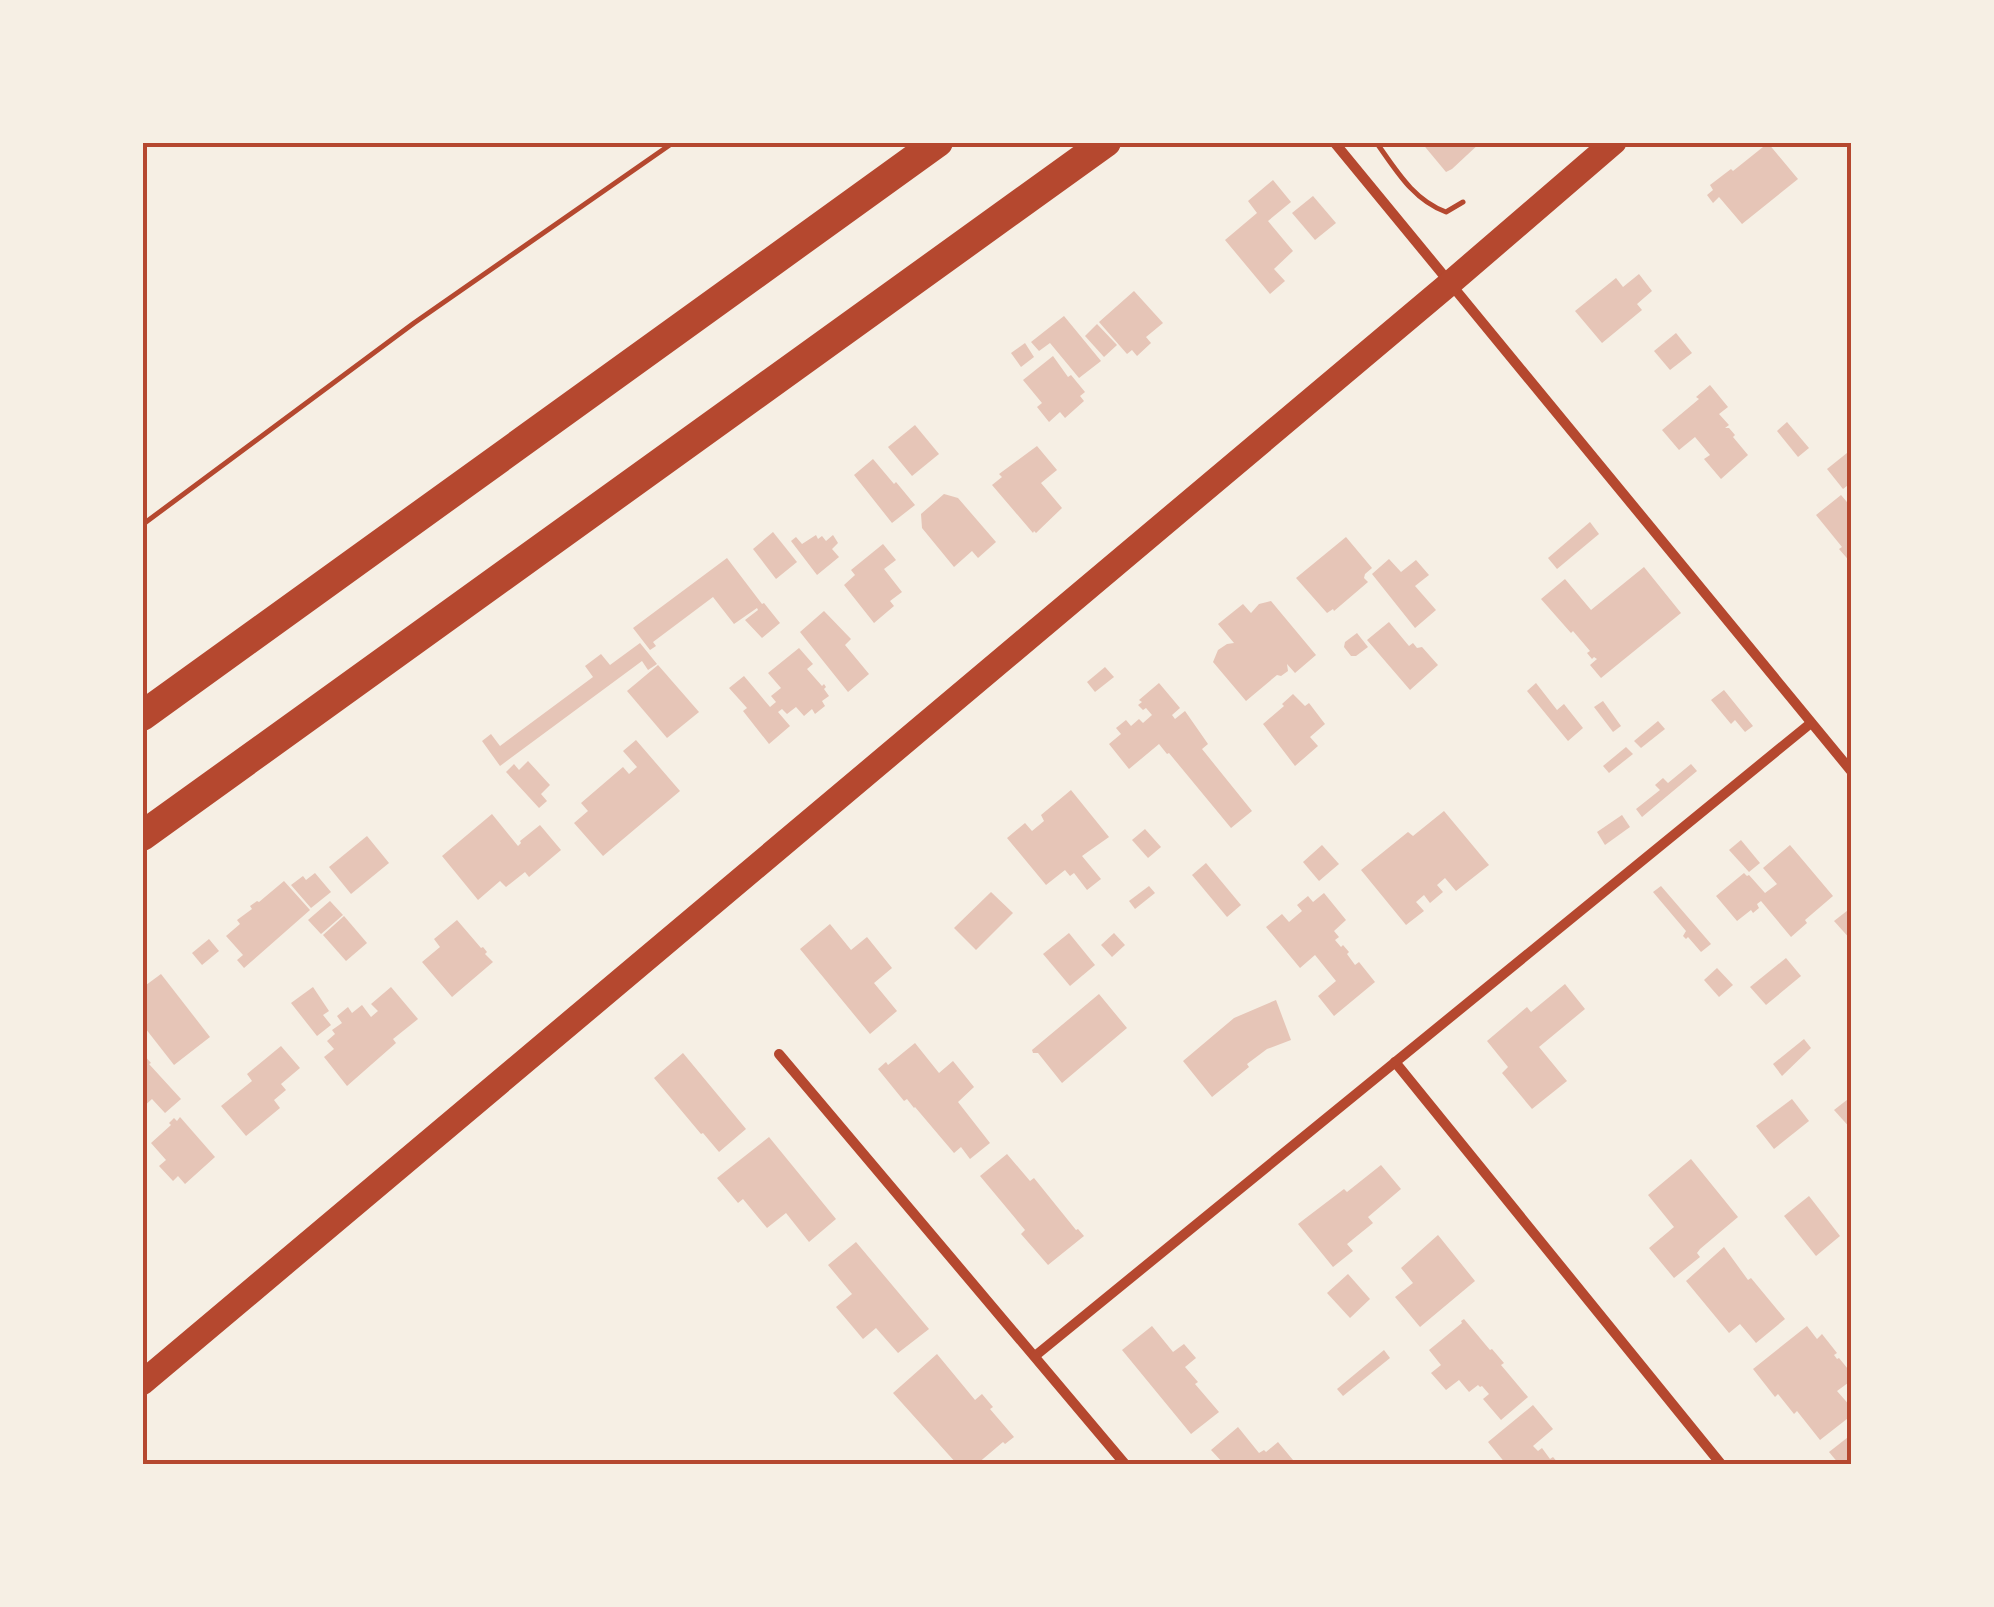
<svg xmlns="http://www.w3.org/2000/svg" width="1994" height="1607" font-family="Inter,sans-serif">
  <style>
    .building { fill: #e6c5b7 }
    .lines { fill: none; stroke-linecap: round; stroke-linejoin: round }
    .path { stroke: #b5482f; stroke-width: 5 }
    .minor { stroke: #b5482f; stroke-width: 10 }
    .primary { stroke: #b5482f; stroke-width: 25 }
    .motorway { stroke: #b5482f; stroke-width: 30 }
    .neatline { fill: none; stroke: #b5482f; stroke-width: 4 }
  </style>
  <rect width="100%" height="100%" fill="#f6efe4"/>
  <g class="building">
    <path d="M1421,142H1481L1452,169L1446,172Z"/>
    <path d="M1768,143L1798,179L1742,224L1719,197L1713,203L1707,195L1713,190L1710,185L1731,169L1733,171Z"/>
    <path d="M1273,180L1291,202L1268,221L1293,251L1274,269L1285,281L1270,294L1225,240L1257,213L1248,201Z"/>
    <path d="M1313,196L1336,223L1315,240L1292,213Z"/>
    <path d="M1639,274L1652,291L1637,304L1642,310L1602,343L1575,311L1616,278L1623,287Z"/>
    <path d="M1134,291L1163,323L1146,337L1151,343L1137,356L1132,350L1127,354L1099,322Z"/>
    <path d="M1064,316L1101,361L1079,378L1050,343L1039,351L1031,342Z"/>
    <path d="M1097,324L1117,345L1104,357L1085,336Z"/>
    <path d="M1676,333L1692,353L1670,370L1654,351Z"/>
    <path d="M1025,343L1034,357L1021,367L1011,353Z"/>
    <path d="M1053,356L1068,377L1071,375L1085,392L1080,396L1084,401L1065,418L1060,412L1049,422L1037,407L1042,403L1023,380Z"/>
    <path d="M1710,385L1728,407L1719,414L1729,425L1725,428H1729L1735,435L1733,437L1748,455L1721,479L1704,459L1710,455L1695,437L1679,450L1662,430L1699,399L1696,397Z"/>
    <path d="M1787,422L1809,448L1798,457L1777,431Z"/>
    <path d="M915,425L939,454L912,476L888,447Z"/>
    <path d="M1037,446L1057,470L1041,483L1062,508L1036,533L1034,531L1033,533L992,485L1002,477L999,474Z"/>
    <path d="M1852,449V482L1843,489L1827,469Z"/>
    <path d="M873,459L894,484L896,482L915,505L892,523L854,475Z"/>
    <path d="M944,494L958,498L996,542L978,558L972,551L954,567L922,528L921,514Z"/>
    <path d="M1841,495L1852,508V564L1839,549L1842,547L1816,515Z"/>
    <path d="M1590,522L1599,534L1557,569L1548,558Z"/>
    <path d="M773,532L797,562L776,579L753,549Z"/>
    <path d="M816,535L818,539L822,536L826,541L833,535L838,543L832,549L839,557L817,575L791,541L796,537L802,544Z"/>
    <path d="M1346,537L1372,568L1365,574L1364,578L1368,582L1334,611L1333,609L1327,613L1296,578Z"/>
    <path d="M883,544L896,560L884,569L902,592L890,601L894,606L874,623L844,585L855,575L851,570Z"/>
    <path d="M727,558L762,604L764,603L780,623L762,638L745,620L758,610L757,608L734,624L713,597L653,642L656,646L650,650L633,628Z"/>
    <path d="M1389,559L1401,572L1416,560L1429,575L1415,586L1436,610L1415,628L1372,574Z"/>
    <path d="M1644,567L1681,613L1601,678L1590,665L1597,659L1594,657L1592,659L1587,653L1590,651L1573,631L1571,633L1541,599L1565,579L1591,610Z"/>
    <path d="M1271,601L1316,655L1295,673L1287,664L1288,671L1281,676L1277,675L1246,701L1213,662L1218,650L1227,644L1234,643L1218,624L1243,604L1251,613L1259,604Z"/>
    <path d="M824,611L851,639L845,645L869,674L848,692L800,632Z"/>
    <path d="M1389,622L1409,646L1413,643L1417,648L1422,647L1438,665L1410,690L1367,640Z"/>
    <path d="M1357,633L1368,647L1356,656H1351L1344,647L1345,642Z"/>
    <path d="M640,643L657,664L648,670L642,661L500,766L482,741L491,734L500,746L593,677L585,666L601,654L610,665Z"/>
    <path d="M799,648L813,664L807,669L822,686L824,684L826,687L824,689L829,696L822,701L825,706L815,714L812,709L804,716L796,707L787,714L782,709L778,712L790,726L769,744L743,711L747,708L729,688L744,676L770,707L776,702L771,696L781,688L768,673Z"/>
    <path d="M658,665L699,712L667,738L627,691Z"/>
    <path d="M1105,667L1114,677L1095,692L1087,682Z"/>
    <path d="M1159,683L1180,708L1172,715L1175,719L1185,711L1208,744L1202,749L1252,811L1231,828L1169,753L1167,754L1159,744L1129,769L1109,744L1121,734L1116,728L1126,720L1131,726L1139,719L1143,723L1152,715L1146,708L1143,710L1138,705L1142,702L1139,700Z"/>
    <path d="M1536,683L1557,710L1564,704L1583,728L1568,741L1527,691Z"/>
    <path d="M1724,690L1753,726L1745,732L1735,720L1731,724L1711,700Z"/>
    <path d="M1293,694L1305,706L1309,703L1325,724L1310,737L1318,746L1295,766L1263,724L1284,706L1282,704Z"/>
    <path d="M1603,701L1621,726L1613,732L1594,707Z"/>
    <path d="M1658,721L1665,729L1641,748L1634,741Z"/>
    <path d="M636,740L680,791L603,856L574,823L588,811L581,803L623,767L629,774L637,767L623,751Z"/>
    <path d="M1626,747L1633,754L1609,773L1603,766Z"/>
    <path d="M528,761L550,785L541,794L547,801L539,808L506,772L514,764L519,770Z"/>
    <path d="M1691,764L1697,771L1642,817L1636,809L1660,790L1655,785L1663,778L1668,783Z"/>
    <path d="M1071,790L1109,837L1082,856L1101,879L1087,890L1074,873L1070,876L1065,870L1046,885L1007,838L1025,823L1032,831L1044,821L1041,815Z"/>
    <path d="M1444,811L1489,865L1456,891L1445,878L1437,885L1443,892L1430,903L1424,895L1416,902L1424,911L1406,925L1361,870L1408,832L1413,836Z"/>
    <path d="M492,814L518,846L521,843L520,841L540,825L561,850L529,877L525,872L506,887L500,881L478,900L442,856Z"/>
    <path d="M1622,815L1630,827L1605,845L1597,832Z"/>
    <path d="M1145,829L1161,847L1148,858L1132,840Z"/>
    <path d="M367,836L389,863L351,894L329,867Z"/>
    <path d="M1741,840L1760,863L1749,872L1729,850Z"/>
    <path d="M1322,845L1339,864L1319,881L1303,862Z"/>
    <path d="M1790,845L1833,896L1805,920L1807,923L1791,937L1761,901L1757,904L1759,908L1753,913L1751,910L1737,921L1716,896L1744,873L1747,876L1749,875L1765,893L1777,884L1763,868Z"/>
    <path d="M1206,863L1241,905L1227,917L1192,875Z"/>
    <path d="M315,873L331,892L311,908L291,885L303,876L306,880Z"/>
    <path d="M284,881L310,910L244,968L237,960L243,955L226,936L240,924L237,920L252,909L250,906L257,901L259,902Z"/>
    <path d="M1149,886L1155,893L1135,909L1129,901Z"/>
    <path d="M1661,886L1711,944L1701,952L1688,937L1686,939L1683,936L1686,931L1653,892Z"/>
    <path d="M991,892L1013,913L976,950L954,928Z"/>
    <path d="M1324,893L1346,920L1334,931L1339,937L1335,940L1341,947L1343,945L1349,952L1347,954L1355,965L1359,962L1375,982L1334,1016L1318,996L1336,981L1315,955L1300,968L1266,927L1282,914L1289,922L1302,911L1297,905L1308,896L1313,902Z"/>
    <path d="M330,901L343,915L321,934L308,920Z"/>
    <path d="M1852,907V941L1834,921Z"/>
    <path d="M344,916L367,943L346,961L323,935Z"/>
    <path d="M457,920L481,948L483,947L487,952L485,954L493,962L452,997L422,962L440,947L434,939Z"/>
    <path d="M830,924L851,950L867,937L892,968L874,983L897,1011L870,1034L800,949Z"/>
    <path d="M1069,933L1095,965L1070,986L1043,954Z"/>
    <path d="M1114,933L1125,945L1112,957L1101,945Z"/>
    <path d="M209,939L219,951L202,965L192,953Z"/>
    <path d="M1786,958L1801,976L1766,1005L1750,987Z"/>
    <path d="M1717,968L1733,985L1719,997L1704,980Z"/>
    <path d="M161,974L210,1037L174,1065L142,1024V988Z"/>
    <path d="M1565,984L1585,1009L1539,1047L1567,1081L1532,1109L1502,1073L1508,1067L1487,1041L1527,1007L1531,1012Z"/>
    <path d="M313,987L329,1011L323,1015L331,1025L317,1036L291,1003Z"/>
    <path d="M391,987L418,1019L393,1039L396,1043L347,1086L324,1057L334,1049L327,1041L335,1034L332,1030L342,1023L337,1016L348,1007L352,1013L362,1005L371,1017L378,1011L371,1004Z"/>
    <path d="M1099,994L1127,1028L1062,1083L1038,1053H1033L1032,1050Z"/>
    <path d="M1276,1000L1291,1040L1267,1049L1247,1064L1249,1067L1212,1097L1183,1061L1234,1018Z"/>
    <path d="M1804,1039L1811,1048L1782,1076L1773,1064Z"/>
    <path d="M915,1043L939,1073L953,1061L974,1087L958,1102L990,1143L970,1159L961,1147L954,1153L915,1107L914,1108L907,1099L904,1101L878,1069L886,1062L888,1065Z"/>
    <path d="M281,1046L300,1068L281,1084L286,1090L274,1100L280,1108L246,1136L221,1106L252,1081L247,1074Z"/>
    <path d="M142,1053L151,1063L149,1064L181,1099L165,1113L152,1099L142,1108Z"/>
    <path d="M683,1053L746,1129L719,1152L703,1133L701,1134L654,1078Z"/>
    <path d="M1852,1096V1130L1834,1110Z"/>
    <path d="M1792,1099L1809,1121L1774,1149L1756,1126Z"/>
    <path d="M180,1117L215,1157L185,1184L178,1176L173,1181L159,1166L166,1160L151,1143L171,1125L169,1123L174,1118L177,1121Z"/>
    <path d="M769,1137L836,1219L809,1242L786,1213L767,1228L743,1199L738,1203L717,1178Z"/>
    <path d="M1007,1154L1030,1181L1034,1178L1076,1230L1078,1229L1084,1236L1048,1265L1021,1234L1025,1230L980,1176Z"/>
    <path d="M1691,1159L1738,1217L1700,1249L1697,1253L1700,1257L1674,1278L1649,1248L1674,1227L1648,1195Z"/>
    <path d="M1381,1165L1401,1189L1368,1217L1373,1223L1347,1244L1353,1251L1333,1267L1298,1224L1344,1189L1347,1192Z"/>
    <path d="M1809,1196L1840,1236L1816,1256L1784,1216Z"/>
    <path d="M1438,1235L1475,1281L1420,1327L1395,1297L1413,1283L1401,1268Z"/>
    <path d="M856,1242L929,1329L898,1353L876,1328L863,1339L836,1307L852,1294L828,1265Z"/>
    <path d="M1724,1247L1748,1280L1751,1278L1785,1319L1756,1343L1740,1324L1729,1333L1686,1281Z"/>
    <path d="M1348,1274L1370,1299L1350,1318L1327,1293Z"/>
    <path d="M1464,1319L1490,1350L1492,1349L1504,1363L1501,1365L1528,1397L1501,1420L1483,1399L1489,1394L1482,1386L1480,1387L1478,1385L1469,1392L1459,1380L1446,1390L1431,1373L1441,1365L1429,1350L1462,1323L1461,1321Z"/>
    <path d="M1152,1326L1173,1352L1184,1344L1196,1358L1185,1367L1198,1382L1195,1384L1219,1412L1191,1434L1122,1350Z"/>
    <path d="M1807,1326L1817,1339L1822,1334L1837,1353L1834,1355L1837,1359L1839,1358L1852,1374L1850,1378L1852,1380L1837,1391L1852,1408V1415L1820,1440L1797,1411L1794,1414L1778,1394L1775,1397L1753,1369Z"/>
    <path d="M1384,1350L1390,1358L1343,1396L1337,1389Z"/>
    <path d="M937,1354L975,1400L982,1394L993,1407L990,1409L1014,1437L1005,1444L1003,1442L977,1464L976,1462L971,1464H957L893,1393Z"/>
    <path d="M1533,1405L1553,1429L1533,1446L1538,1451L1542,1448L1550,1459L1553,1457L1559,1464H1506L1488,1442Z"/>
    <path d="M1238,1427L1259,1453L1264,1450L1266,1452L1278,1442L1293,1460L1287,1464H1224L1211,1450Z"/>
    <path d="M1852,1434V1464H1839L1829,1452Z"/>
  </g>
  <g class="lines">
    <g class="path">
      <path d="M1376,142C1396,170 1413,200 1446,212L1463,202"/>
      <path d="M142,525L414,323L674,142"/>
    </g>
    <g class="minor">
      <path d="M1334,142L1852,772"/>
      <path d="M779,1054L1125,1464"/>
      <path d="M1395,1062L1721,1464"/>
      <path d="M1035,1356L1811,723"/>
    </g>
    <path class="primary" d="M142,1383L1449,284L1614,142"/>
    <g class="motorway">
      <path d="M142,716L938,142"/>
      <path d="M142,836L1106,142"/>
    </g>
  </g>
  <rect width="1994" height="1607" fill="none" stroke="#f6efe4" stroke-width="290"/>
  <rect x="145" y="145" width="1704" height="1317" class="neatline"/>
</svg>
